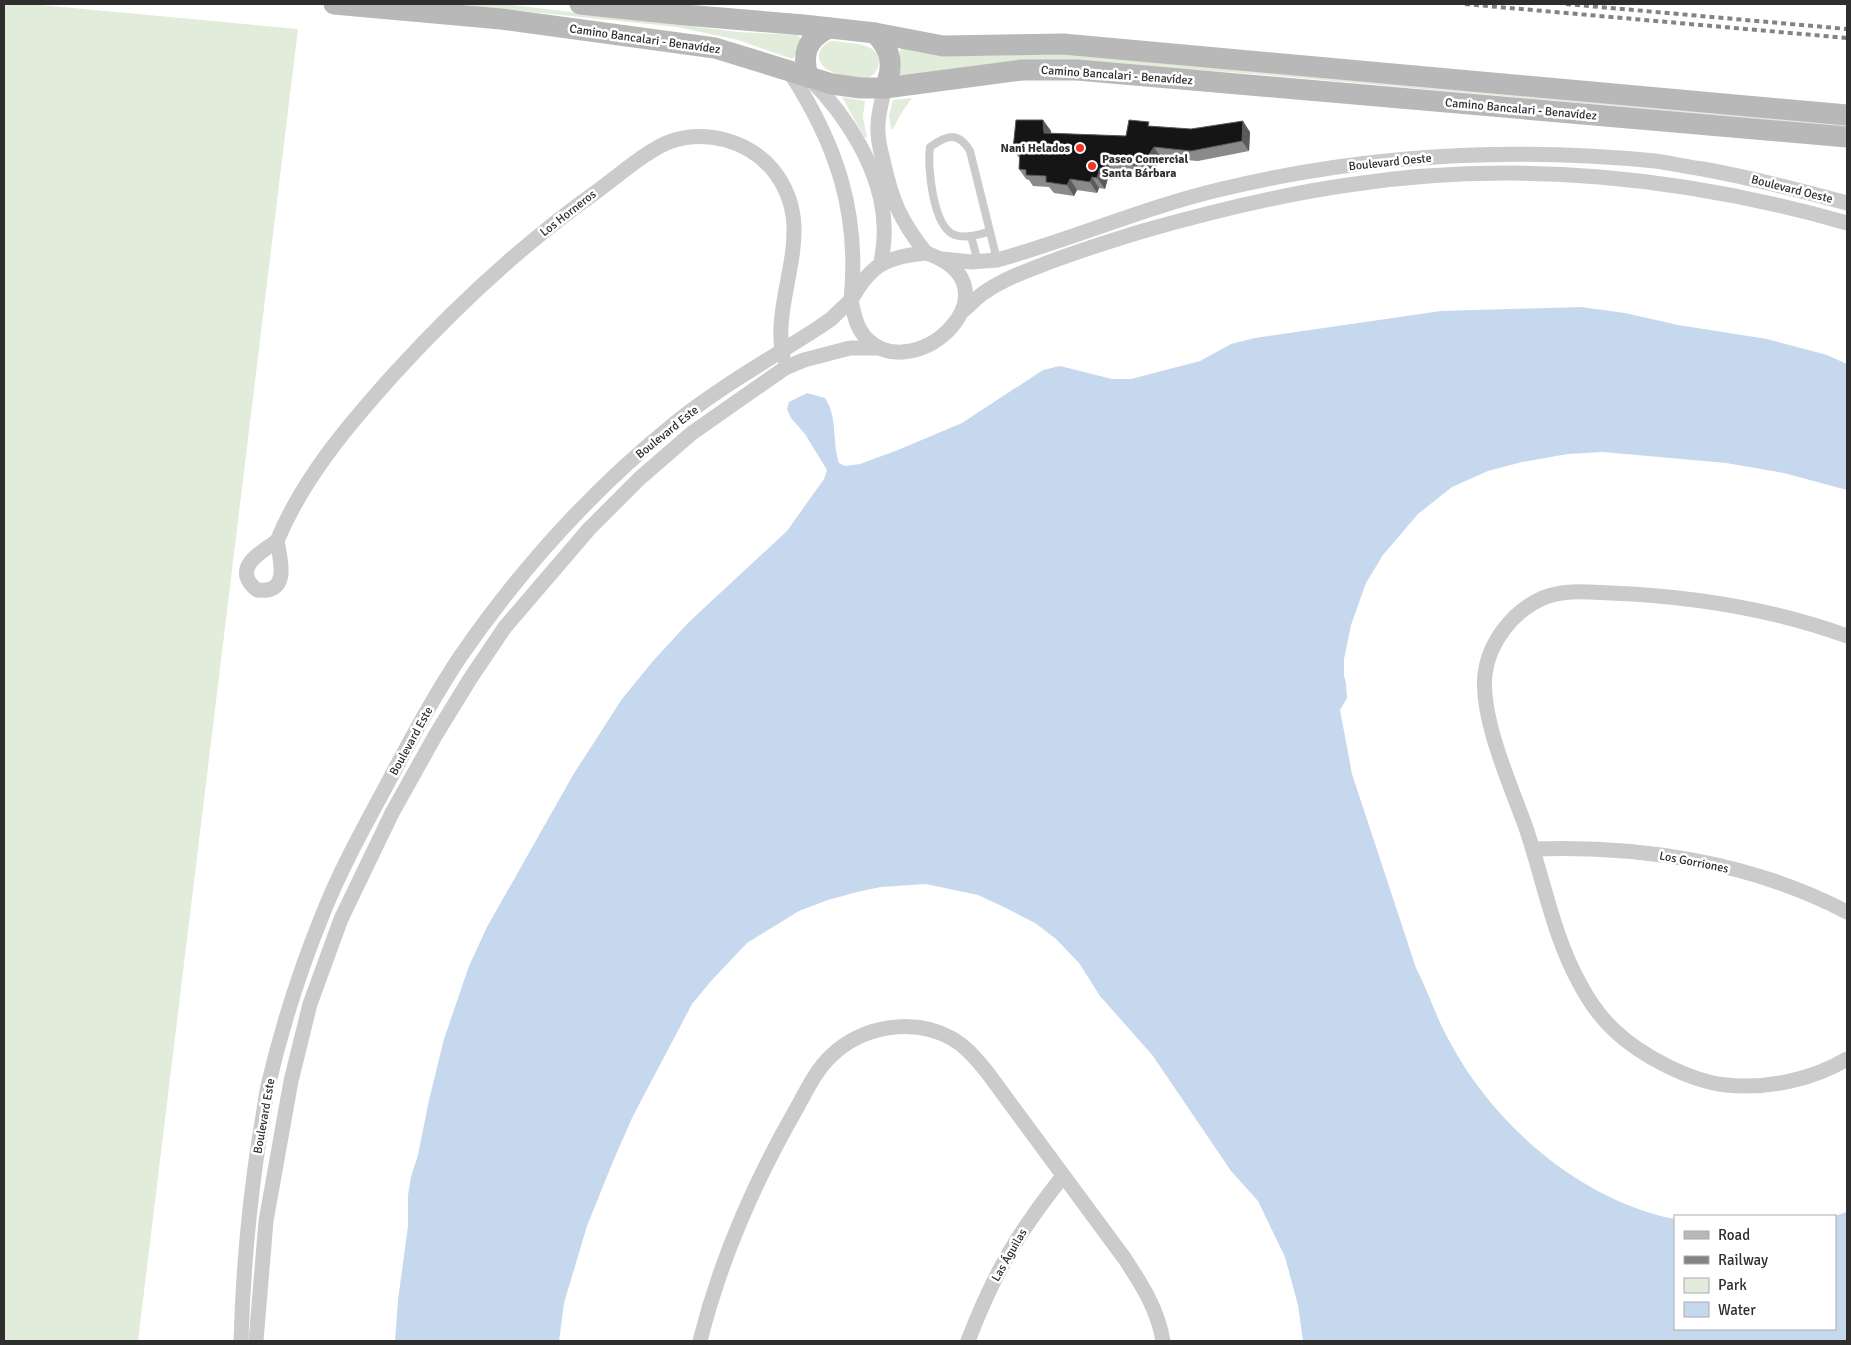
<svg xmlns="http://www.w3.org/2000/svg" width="1851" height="1345" font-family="Signika,sans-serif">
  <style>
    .green { fill: #e2ecdb }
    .water { fill: #c6d8ed }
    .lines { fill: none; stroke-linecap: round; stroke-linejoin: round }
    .lane { stroke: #cbcbcb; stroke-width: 8 }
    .street { stroke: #cbcbcb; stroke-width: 15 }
    .secondary { stroke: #b8b8b8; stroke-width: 21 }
    .rail { stroke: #838383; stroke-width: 4; stroke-dasharray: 5 4; stroke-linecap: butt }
    .wall { fill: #8a8a8a }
    .shaded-wall { fill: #5b5b5b }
    .building { fill: #151515; stroke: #5b5b5b }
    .poi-dot { fill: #ee3527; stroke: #fff; stroke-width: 2 }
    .labels { text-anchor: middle; stroke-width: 5; stroke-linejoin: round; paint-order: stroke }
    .street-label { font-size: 12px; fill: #2e2e2e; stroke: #fff }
    .poi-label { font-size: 12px; font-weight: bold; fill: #2e2e2e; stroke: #fff; text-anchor: end }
  </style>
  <rect width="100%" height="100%" fill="#fff"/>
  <g class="green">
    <path d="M4,4H30L298,29L138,1341H4Z"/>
    <path d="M455,4H504L738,32L796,35L799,36C802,42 798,55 792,59L738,40L677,27Z"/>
    <path d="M830,41H835C846,43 860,43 870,48C885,54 880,78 864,78C850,78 819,74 819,56C819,49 824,45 830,41Z"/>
    <path d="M902,48L962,56L1077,54L1847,122V127L1256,74L1077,62L900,77C897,70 901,61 899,52Z"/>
    <path d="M842,97L865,101L863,117L867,138L864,137Z"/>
    <path d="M912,98L900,115L893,129H891L889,116L893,100Z"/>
  </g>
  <path class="water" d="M1581,307L1625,313L1678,325L1767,339L1827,355L1847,364V490L1784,473L1726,463L1603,452L1568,454L1522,462L1488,471L1452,487L1418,514L1383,555L1366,583L1351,625L1344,659V676L1346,683L1347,698L1340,710L1352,774L1416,968C1429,993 1437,1020 1451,1044C1495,1126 1582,1201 1675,1219V1329H1835L1834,1216L1847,1212V1341H1303L1298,1305L1285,1257L1258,1201L1231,1171L1153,1056L1100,996L1079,963L1056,939L1035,923L1006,908L978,895L926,884L881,887L857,892L828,900L799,911L747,943L712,980L692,1004L633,1116L614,1159L587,1226L564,1303L559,1341H395L398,1300L408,1226V1195L411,1177L418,1155L429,1100L444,1039L469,966L487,927L573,775L622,699L653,661L689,622L787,531L824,479L827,470L805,434L791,418L787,409L789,402L807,393L825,398C838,417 832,442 839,463L845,466L860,464L898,450L962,423L1043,370L1060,366L1112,379H1131L1200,361L1231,344L1255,338L1441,311Z"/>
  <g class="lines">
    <g class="lane">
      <path d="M989,232C979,234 966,239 955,235C933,228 927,166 930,147C947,135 958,131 970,151L997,260"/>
      <path d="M971,236L978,262"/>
    </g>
    <g class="street">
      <path d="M810,79C847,116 882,171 884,225C885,238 883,251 881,263"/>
      <path d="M885,88C882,100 878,113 878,126C877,137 880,149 883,160C892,201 900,220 926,253"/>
      <path d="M926,253C1023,286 917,388 867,339C856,328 854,314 851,300C871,264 886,257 926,253Z"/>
      <path d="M942,259L971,262L997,260C1073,239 1145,207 1222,189C1363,155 1511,147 1655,161C1671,163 1687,167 1703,169C1752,178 1799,190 1847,203"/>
      <path d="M964,310C971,304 977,297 985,292C1004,279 1026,271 1047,263C1079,251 1110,241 1143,231C1210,212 1278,195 1348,185C1515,159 1686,177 1847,223"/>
      <path d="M277,541C303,478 349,424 395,373C457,305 525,242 600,189C619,175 648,150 669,142C705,129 748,140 773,170C821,230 770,293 783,357"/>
      <path d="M277,541C281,562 290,594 257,590C231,569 259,553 277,541Z"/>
      <path d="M1847,636C1772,609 1690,596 1610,593C1588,592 1564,589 1543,598C1513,611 1489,642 1485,674C1480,717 1510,784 1525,825C1543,877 1553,936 1580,984C1589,1001 1600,1017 1614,1030C1640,1055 1689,1081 1726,1085C1767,1089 1812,1080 1847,1059"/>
      <path d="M1533,849C1640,845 1751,862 1847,912"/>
      <path d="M241,1341C243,1272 249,1203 260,1134C263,1118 265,1101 268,1086C282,1026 301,967 324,911C341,869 363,829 384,790C408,745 432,699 460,657C520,570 593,489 675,423C720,387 770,359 818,328L831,319L851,300C860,212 836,143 789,71"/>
      <path d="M256,1341L266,1221L291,1081L310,1004L341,919L392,813L435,736L470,679L505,627L589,529L640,478L692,433L785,368L804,360L850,348H879"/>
      <path d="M700,1341C720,1261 753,1185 794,1113C805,1094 815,1071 831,1056C862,1026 913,1017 951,1038C966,1046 976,1059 987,1072L1125,1259C1142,1285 1158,1310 1163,1341"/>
      <path d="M968,1341C984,1299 1004,1256 1031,1219C1041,1204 1052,1190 1063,1176"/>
    </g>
    <g class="secondary">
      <path d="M334,4L501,19L715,48L832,84L860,88H885L1022,70H1077L1847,137"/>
      <path d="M580,4L685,15L804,25L875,33L943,46L1063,44L1847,115"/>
      <path d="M875,33C892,51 894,65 885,88"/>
      <path d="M808,77C802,54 806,40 827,29"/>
    </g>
    <g class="rail">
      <path d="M1465,4L1847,38"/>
      <path d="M1566,4L1847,29"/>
    </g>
  </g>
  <path class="wall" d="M1043,120L1051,131V133L1126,136L1153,127L1191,129L1250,132L1249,151L1198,161L1161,158L1152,173L1143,171L1142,176L1114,173L1112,180L1108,178L1105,189L1099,188L1097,193L1077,190L1074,196L1054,193L1049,187L1033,186L1029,180L1026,179L1019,169V158L1013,149Z"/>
  <g class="shaded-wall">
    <path d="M1043,120L1051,131L1052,144L1044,133Z"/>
    <path d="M1243,121L1250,132L1249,151L1242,141Z"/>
    <path d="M1154,147L1161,158L1152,173L1144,162Z"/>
    <path d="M1135,160L1143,171L1142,176L1134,165Z"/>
    <path d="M1106,162L1114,173L1112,180L1105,169Z"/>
    <path d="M1100,168L1108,178L1105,189L1097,178Z"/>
    <path d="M1092,177L1099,188L1097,193L1090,182Z"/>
    <path d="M1070,179L1077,190L1074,196L1067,185Z"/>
  </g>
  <path class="building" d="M1016,120H1043L1044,133L1126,136L1129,120L1149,122L1148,126L1191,129L1243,121L1242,141L1191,151L1154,147L1144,162L1135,160L1134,165L1106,162L1105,169L1100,168L1097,178L1092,177L1090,182L1070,179L1067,185L1046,182V176L1026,175V170L1019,169L1020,150L1013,149Z"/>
  <g class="poi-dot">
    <circle cx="1080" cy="148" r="5"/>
    <circle cx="1092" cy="166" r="5"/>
  </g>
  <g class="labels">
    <g class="street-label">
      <text transform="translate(645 39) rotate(8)" y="4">Camino Bancalari - Benavídez</text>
      <text transform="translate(1117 75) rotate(4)" y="4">Camino Bancalari - Benavídez</text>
      <text transform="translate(1521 109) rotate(5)" y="4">Camino Bancalari - Benavídez</text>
      <text transform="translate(1390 162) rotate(-6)" y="4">Boulevard Oeste</text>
      <text transform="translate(1792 189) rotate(14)" y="4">Boulevard Oeste</text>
      <text transform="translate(568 213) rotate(-38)" y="4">Los Horneros</text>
      <text transform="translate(667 432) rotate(-39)" y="4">Boulevard Este</text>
      <text transform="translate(411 741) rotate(-61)" y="4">Boulevard Este</text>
      <text transform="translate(1694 862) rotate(11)" y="4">Los Gorriones</text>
      <text transform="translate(264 1116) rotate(-80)" y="4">Boulevard Este</text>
      <text transform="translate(1009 1255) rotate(-60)" y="4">Las Águilas</text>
    </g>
    <g class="poi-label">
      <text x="1070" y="152">Nani Helados</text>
      <text x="1102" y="163" text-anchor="start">Paseo Comercial<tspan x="1102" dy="14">Santa Bárbara</tspan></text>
    </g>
  </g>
  <rect width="1851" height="1345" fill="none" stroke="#2e2e2e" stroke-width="10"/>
  <rect x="1674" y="1215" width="162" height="115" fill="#ffffff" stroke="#ababab"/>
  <rect x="1684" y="1231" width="25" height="8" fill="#b8b8b8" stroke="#ababab"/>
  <text x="1718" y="1240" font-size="15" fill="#2e2e2e">Road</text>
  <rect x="1684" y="1256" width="25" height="8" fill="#838383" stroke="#ababab"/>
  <text x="1718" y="1265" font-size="15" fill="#2e2e2e">Railway</text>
  <rect x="1684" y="1278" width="25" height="15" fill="#e2ecdb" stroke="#ababab"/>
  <text x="1718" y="1290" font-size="15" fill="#2e2e2e">Park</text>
  <rect x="1684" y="1302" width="25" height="15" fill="#c6d8ed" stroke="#ababab"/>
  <text x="1718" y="1315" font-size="15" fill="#2e2e2e">Water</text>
</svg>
